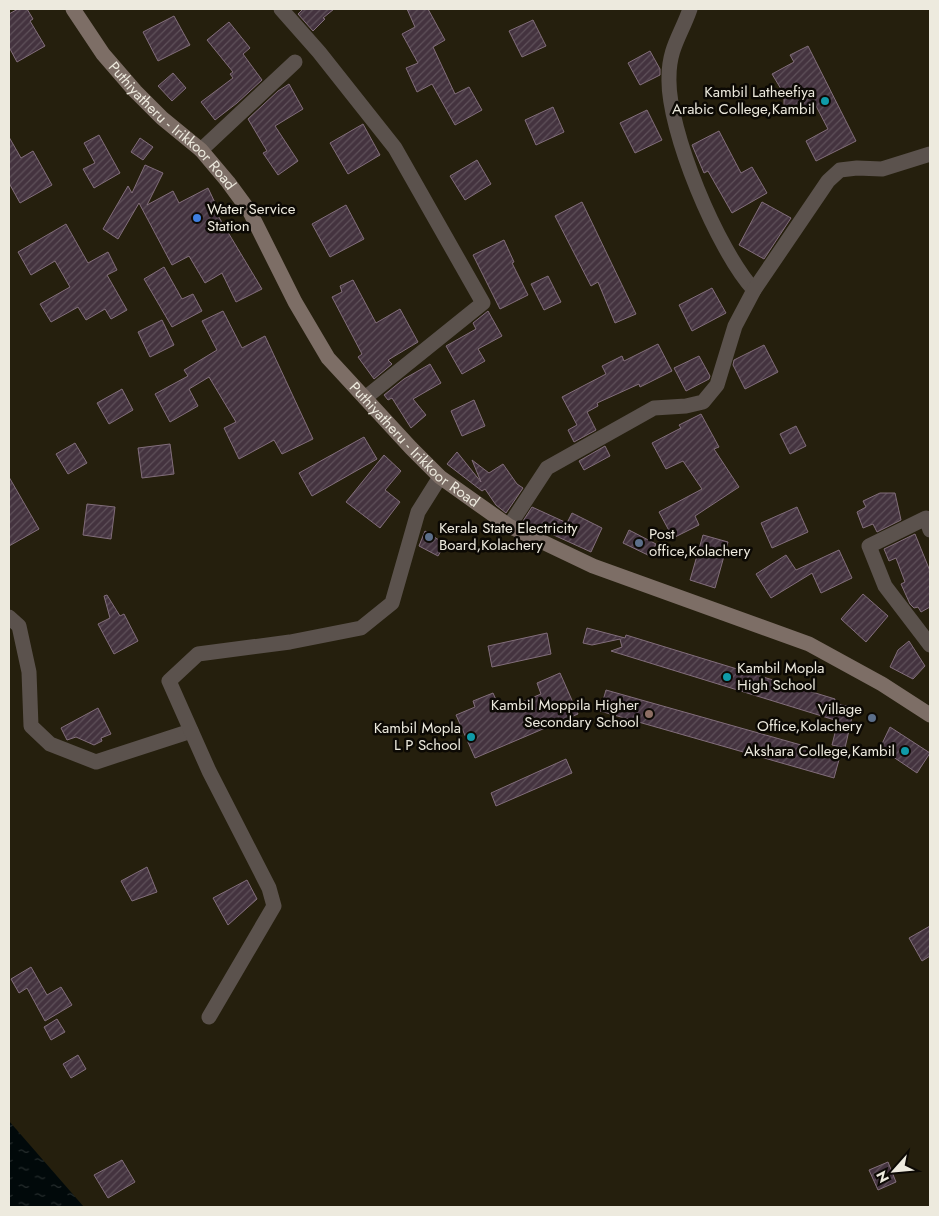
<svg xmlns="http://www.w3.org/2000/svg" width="939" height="1216" font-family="Jost,sans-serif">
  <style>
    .water { fill: url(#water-ripples) }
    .building { fill: url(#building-hatch); stroke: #826e7b }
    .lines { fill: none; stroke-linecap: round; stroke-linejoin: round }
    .minor { stroke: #5b524d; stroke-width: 15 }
    .secondary { stroke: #7d6e66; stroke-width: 15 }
    .culture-dot { fill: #0f9aa8; stroke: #0c0904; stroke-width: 2 }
    .shop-dot { fill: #3f7fe0; stroke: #0c0904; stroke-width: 2 }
    .service-dot { fill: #5c6f8a; stroke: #0c0904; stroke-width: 2 }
    .education-dot { fill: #8d6e63; stroke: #0c0904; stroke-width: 2 }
    .labels { text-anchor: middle; stroke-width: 5; stroke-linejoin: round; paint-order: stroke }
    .poi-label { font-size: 15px; fill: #edeade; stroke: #0c0904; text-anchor: end }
    .street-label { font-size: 15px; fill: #edeade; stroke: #0c0904 }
  </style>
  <defs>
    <pattern id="water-ripples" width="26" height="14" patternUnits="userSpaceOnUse" patternTransform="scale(1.25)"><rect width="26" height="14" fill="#01090a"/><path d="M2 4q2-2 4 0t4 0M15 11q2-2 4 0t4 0" fill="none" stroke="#262d2d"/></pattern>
    <pattern id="building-hatch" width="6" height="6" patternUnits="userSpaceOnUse" patternTransform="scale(1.25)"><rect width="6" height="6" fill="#44333f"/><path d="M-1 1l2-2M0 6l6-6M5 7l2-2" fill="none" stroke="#5f515a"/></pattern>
  </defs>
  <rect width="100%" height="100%" fill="#251f0d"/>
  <path class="water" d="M9,1121L84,1207H9Z"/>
  <g class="building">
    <path d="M18,9H27L33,19L30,21L45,46L17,62L9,47V14Z"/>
    <path d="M303,9H334L323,18L325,19L313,31L298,14Z"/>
    <path d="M407,9H428L445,40L433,47L455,94L469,87L482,110L455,125L432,84L417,92L406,68L418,63L402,34L415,27Z"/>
    <path d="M174,16L190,45L158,61L143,32Z"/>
    <path d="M533,20L546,46L522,57L509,31Z"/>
    <path d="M229,22L250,48L243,54L262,80L237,103L215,120L201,102L233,78L230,74L233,72L207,40Z"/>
    <path d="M808,46L856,141L816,161L806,141L828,129L816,106L784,110V94L772,74L794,62L790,55Z"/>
    <path d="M650,51L660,69V75L640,85L628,63Z"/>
    <path d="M173,73L186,88L172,101L158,86Z"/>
    <path d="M289,84L303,109L275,126L298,161L278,175L263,153L267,151L248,119L278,91Z"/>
    <path d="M553,107L564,132L536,145L525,120Z"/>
    <path d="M647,110L662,140L635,153L620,123Z"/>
    <path d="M363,124L380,155L348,174L330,143Z"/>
    <path d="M719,131L741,173L752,167L767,193L732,213L708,171L704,173L692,145Z"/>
    <path d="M99,135L120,173L94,188L83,169L95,163L84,143Z"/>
    <path d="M9,137L21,158L33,151L52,185L20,203L9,183Z"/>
    <path d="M140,138L153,147L143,160L131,152Z"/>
    <path d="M477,160L491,184L465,200L450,176Z"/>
    <path d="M145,165L163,173L147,205L173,191L179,203L208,188L217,207L214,209L262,289L236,302L222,273L205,283L189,256L172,265L139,203L118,239L103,229L128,186L132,193Z"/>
    <path d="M582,202L636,314L615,323L598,282L591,286L555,216Z"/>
    <path d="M762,202L791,218L764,259L739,245Z"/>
    <path d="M346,205L364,239L330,257L312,224Z"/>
    <path d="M66,224L88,263L108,252L117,270L107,275L127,310L111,319L105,309L86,320L78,307L51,322L40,304L70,287L55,261L31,275L18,252Z"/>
    <path d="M504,240L514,262L512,263L528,295L500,309L473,255Z"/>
    <path d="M164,267L182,299L193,294L202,311L172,327L144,279Z"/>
    <path d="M548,276L561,302L544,310L531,284Z"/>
    <path d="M353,280L376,323L400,309L418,342L388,360L392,364L374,379L358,357L362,354L332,297L342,292L340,286Z"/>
    <path d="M712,288L726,313L692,331L679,305Z"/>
    <path d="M223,311L242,348L265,336L313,439L282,454L274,440L239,459L224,428L236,422L209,377L189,389L198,406L170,422L155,394L188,376L184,370L217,350L202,321Z"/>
    <path d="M488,311L502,336L478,349L485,361L462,374L446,346L476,329L473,323Z"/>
    <path d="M162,320L174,345L150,357L138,332Z"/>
    <path d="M658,344L672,371L640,387L639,384L597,403L598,406L587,412L596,430L574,442L568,430L577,425L562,397L606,374L602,366L622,356L624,361Z"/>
    <path d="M764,345L778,372L745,389L733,365L734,360Z"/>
    <path d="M699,356L710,376L709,379L686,391L674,368Z"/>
    <path d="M430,364L441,383L413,399L426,415L411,428L392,398L388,400L384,395L404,379Z"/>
    <path d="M122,389L133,410L109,424L97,403Z"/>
    <path d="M474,400L485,426L462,436L451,411Z"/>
    <path d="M701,414L719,447L714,449L739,487L695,516L699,525L673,538L659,512L702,489L683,461L666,469L652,443L681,428L679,425Z"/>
    <path d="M796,426L806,446L790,454L780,434Z"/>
    <path d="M364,437L377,459L312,496L299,473Z"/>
    <path d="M75,443L87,463L68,474L56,454Z"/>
    <path d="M170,444L174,474L142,478L138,448Z"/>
    <path d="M605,446L610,456L584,470L579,461Z"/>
    <path d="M457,452L481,482L472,460L489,473L503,464L517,484L523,488L506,513L496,505L485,489L482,491L447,464Z"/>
    <path d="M384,455L401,471L385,490L400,502L380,528L346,502Z"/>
    <path d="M9,477L39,529L9,546Z"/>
    <path d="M880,493H895L901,520L877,532L873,524L863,528L857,512L866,507L863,501Z"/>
    <path d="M87,504L115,507L111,539L83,535Z"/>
    <path d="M532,507L567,523L572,513L602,528L591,552L523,521Z"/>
    <path d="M797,507L808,532L772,548L761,523Z"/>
    <path d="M629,530L656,544L650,556L623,543Z"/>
    <path d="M425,531L445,544L438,556L419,546Z"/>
    <path d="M915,534L930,571V607L921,612L918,607L914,608L910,604L901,584L905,582L896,558L889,561L884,549Z"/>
    <path d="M703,535L728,542L715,588L690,580Z"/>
    <path d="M839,550L852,578L821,593L812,573L771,598L756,574L786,555L796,570Z"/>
    <path d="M863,594L888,616L866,642L841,619Z"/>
    <path d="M107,595L120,616L124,614L138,641L114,654L98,624L110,618L104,596Z"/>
    <path d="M587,628L625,638L626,635L835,699L834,703L854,708L845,748L832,745L838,721L611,651L622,647L620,639L592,645L583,643Z"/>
    <path d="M547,633L551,654L492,667L488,646Z"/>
    <path d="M909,641L925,666L913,679L890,667L898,650Z"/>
    <path d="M560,673L578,714L475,758L456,715L475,707L473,701L493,693L501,711L541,694L537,683Z"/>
    <path d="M606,690L840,756L834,778L600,711Z"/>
    <path d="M98,708L111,734L101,738L102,741L94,745L76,737L67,740L61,728Z"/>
    <path d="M890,727L930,753L917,773L880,748Z"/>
    <path d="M566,759L572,773L496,806L491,793Z"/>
    <path d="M147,867L157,892L132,901L121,881Z"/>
    <path d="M247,880L257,899L228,925L213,898Z"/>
    <path d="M930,926V956L922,961L909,938Z"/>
    <path d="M31,967L47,995L61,987L72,1005L45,1021L27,988L19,993L11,979Z"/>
    <path d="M57,1019L65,1032L51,1040L44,1027Z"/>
    <path d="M78,1055L86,1069L71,1078L63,1064Z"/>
    <path d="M122,1160L135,1182L108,1198L94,1175Z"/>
    <path d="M888,1162L896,1182L878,1190L869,1170Z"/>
  </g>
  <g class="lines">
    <g class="minor">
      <path d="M281,9L319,52L395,148L483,303L365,398"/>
      <path d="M690,9C681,35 669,48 669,77C667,130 718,251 754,290"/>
      <path d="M201,150L295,62"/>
      <path d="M509,526L547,468L654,408L686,406L703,402L717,385L735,326L754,290L828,181L840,170L857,168L882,169L930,154"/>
      <path d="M930,530L926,518L869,546L885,586L930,645"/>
      <path d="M9,617L19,626L29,672L31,726L50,744L96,762L191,731"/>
      <path d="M209,1017L274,906L269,888L209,771L169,681L198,654L290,642L361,628L392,603L418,512L440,477"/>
    </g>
    <path class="secondary" id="s1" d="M73,9L103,54L135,91L162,118L201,150L228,182L250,212L295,302L328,358L411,448L440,477L509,526L593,566L809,644L882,684L930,715"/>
  </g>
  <g class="culture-dot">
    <circle cx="825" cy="101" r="5"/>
    <circle cx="727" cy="677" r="5"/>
    <circle cx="471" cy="737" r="5"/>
    <circle cx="905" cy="751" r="5"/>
  </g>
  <circle class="shop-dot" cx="197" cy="218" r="5"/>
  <g class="service-dot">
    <circle cx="429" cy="537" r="5"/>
    <circle cx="639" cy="543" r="5"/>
    <circle cx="872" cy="718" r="5"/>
  </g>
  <circle class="education-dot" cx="649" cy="714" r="5"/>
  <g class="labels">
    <g class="poi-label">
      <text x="815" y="97">Kambil Latheefiya<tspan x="815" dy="17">Arabic College,Kambil</tspan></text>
      <text x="207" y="214" text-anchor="start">Water Service<tspan x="207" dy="17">Station</tspan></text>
      <text x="439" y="533" text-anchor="start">Kerala State Electricity<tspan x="439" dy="17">Board,Kolachery</tspan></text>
      <text x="649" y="539" text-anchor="start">Post<tspan x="649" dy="17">office,Kolachery</tspan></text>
      <text x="737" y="673" text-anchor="start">Kambil Mopla<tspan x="737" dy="17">High School</tspan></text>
      <text x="639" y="710">Kambil Moppila Higher<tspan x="639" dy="17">Secondary School</tspan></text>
      <text x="862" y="714">Village<tspan x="862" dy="17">Office,Kolachery</tspan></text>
      <text x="461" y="733">Kambil Mopla<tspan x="461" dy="17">L P School</tspan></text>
      <text x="895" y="756">Akshara College,Kambil</text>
    </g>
    <g class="street-label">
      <text dy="5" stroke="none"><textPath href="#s1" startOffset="154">Puthiyatheru - Irikkoor Road</textPath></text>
      <text dy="5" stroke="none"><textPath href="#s1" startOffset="559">Puthiyatheru - Irikkoor Road</textPath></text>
    </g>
  </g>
  <rect width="939" height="1216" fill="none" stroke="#edeade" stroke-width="20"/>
  <g transform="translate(894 1171) rotate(243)" stroke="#0c0904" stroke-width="4" paint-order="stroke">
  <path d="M0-4L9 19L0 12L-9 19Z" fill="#edeade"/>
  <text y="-8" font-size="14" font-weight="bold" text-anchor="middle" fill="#edeade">N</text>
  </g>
</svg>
